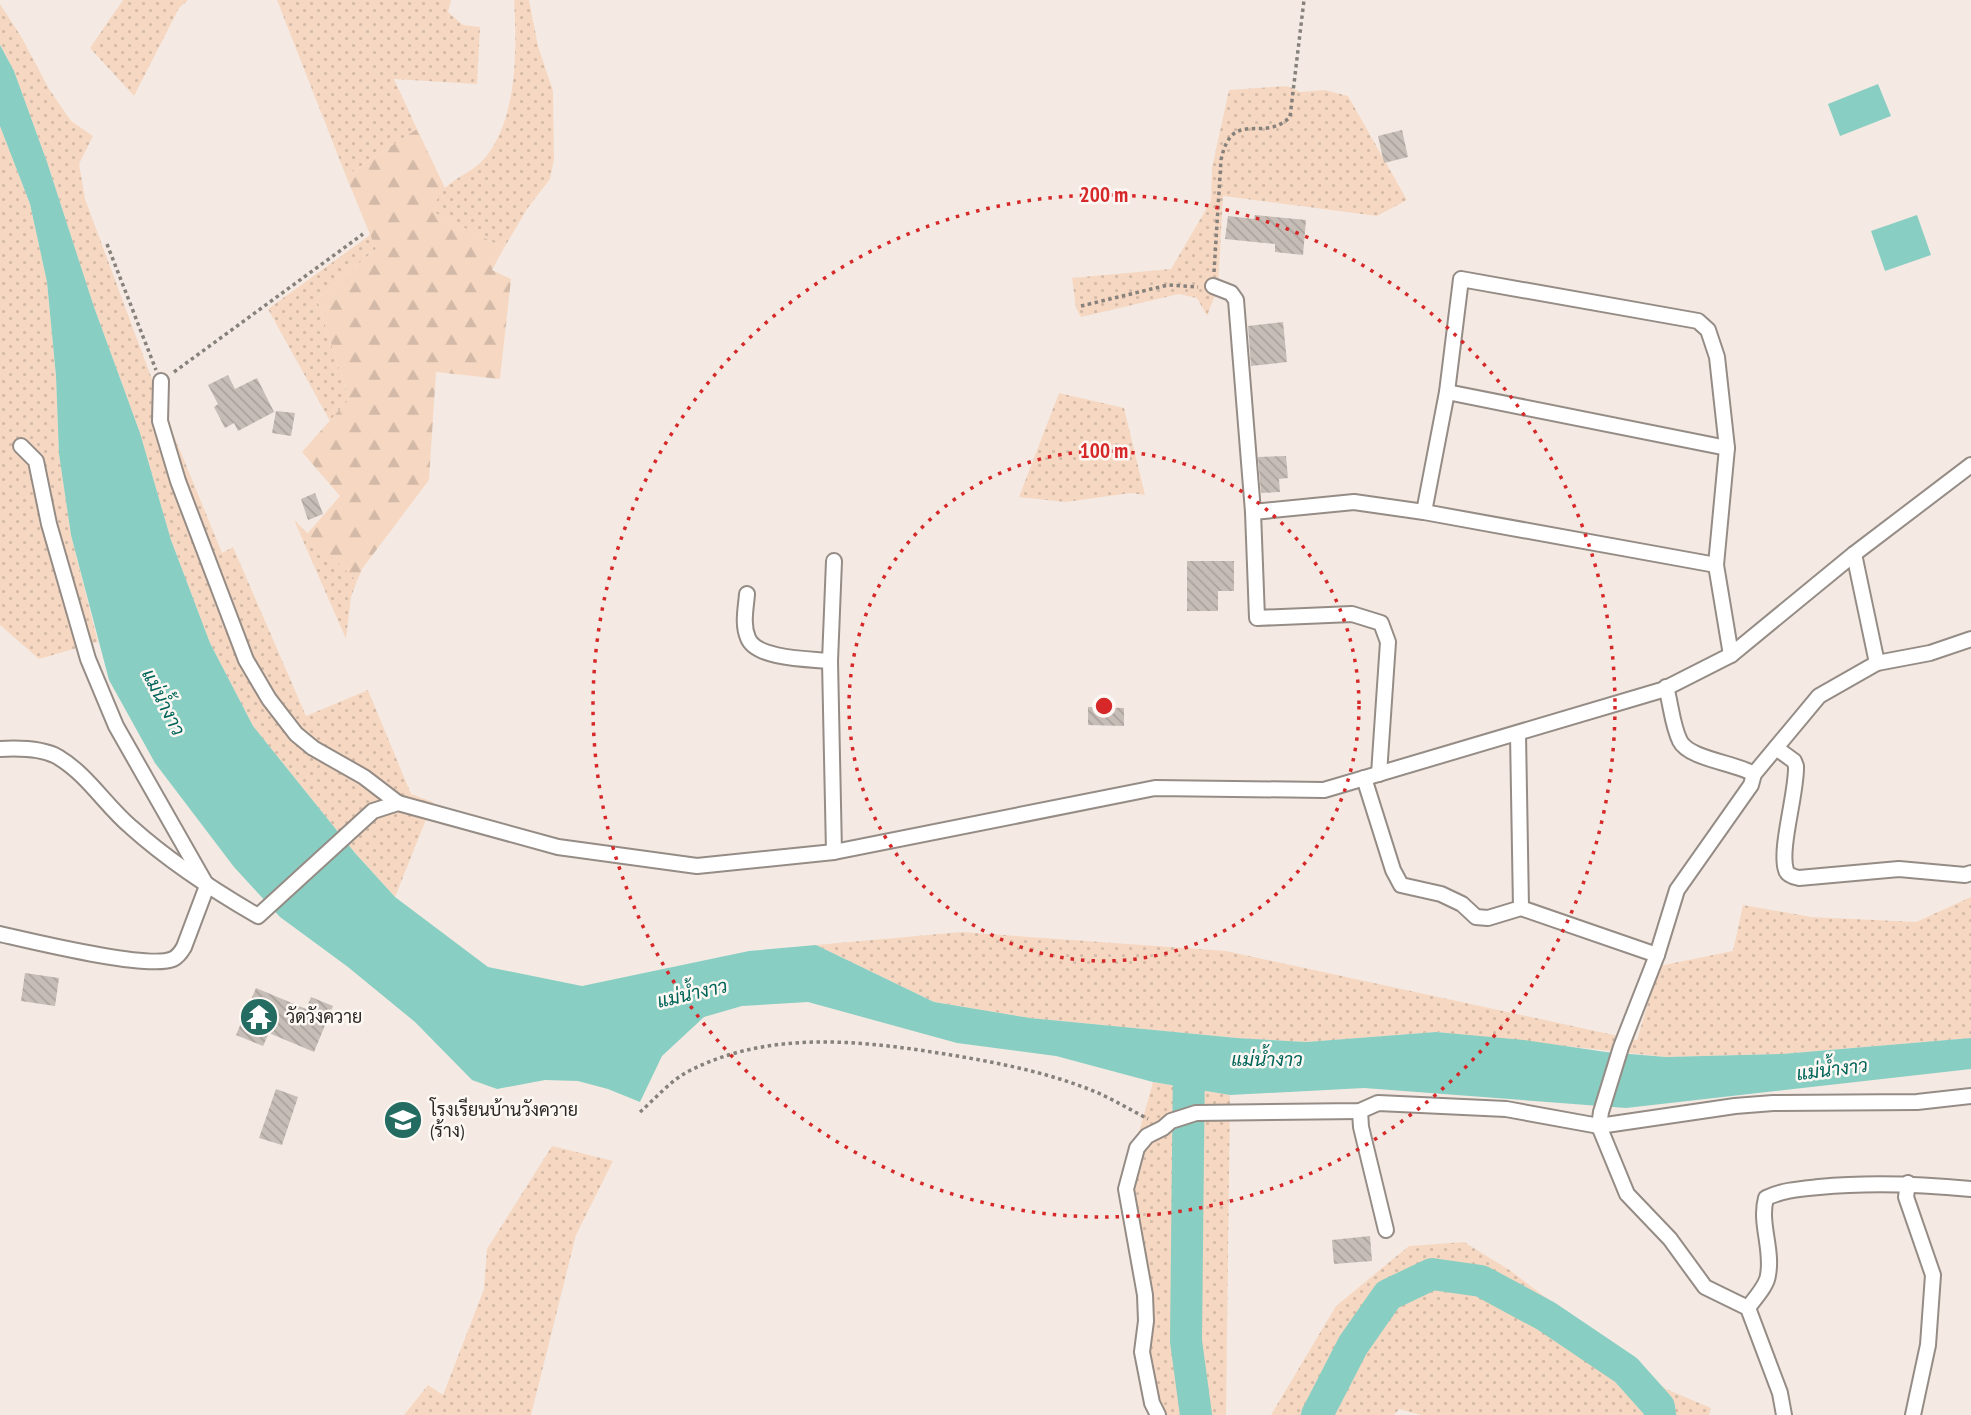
<svg xmlns="http://www.w3.org/2000/svg" width="1971" height="1415" font-family="'PT Sans Narrow',Sarabun,sans-serif">
  <style>
    .green { fill: url(#green-dots) }
    .forest { fill: url(#forest-firs) }
    .water { fill: #89cec2 }
    .lines { fill: none; stroke-linecap: round; stroke-linejoin: round }
    .river { stroke: #89cec2; stroke-width: 32 }
    .building { fill: url(#building-back-hatch) }
    .street-casing { stroke: #958c86; stroke-width: 18 }
    .path { stroke: #87817c; stroke-width: 3.5; stroke-dasharray: 3.5 3.5; stroke-linecap: butt }
    .street { stroke: #fff; stroke-width: 14 }
    .ring { fill: none; stroke: #d62828; stroke-width: 3.5; stroke-dasharray: 3.5 7 }
    .labels { text-anchor: middle; stroke-width: 5; stroke-linejoin: round; paint-order: stroke }
    .poi-label { font-size: 18px; fill: #2b2825; stroke: #fef8f4; text-anchor: start }
    .water-label { font-size: 19px; font-style: italic; fill: #006559; stroke: #fef8f4 }
    .centre { fill: #d62828; stroke: #fef8f4; stroke-width: 3.5 }
    .ring-label { font-size: 21px; text-anchor: middle; font-weight: bold; fill: #d62828; stroke: #fef8f4; stroke-width: 5; stroke-linejoin: round; paint-order: stroke }
  </style>
  <defs>
    <pattern id="green-dots" width="8" height="8" patternUnits="userSpaceOnUse" patternTransform="scale(1.75)"><rect width="8" height="8" fill="#f6d8c2"/><path d="M2 2h.1M6 6h.1" fill="none" stroke="#d3b9a7" stroke-width="1.8" stroke-linecap="round"/></pattern>
    <pattern id="forest-firs" width="22" height="20" patternUnits="userSpaceOnUse" patternTransform="scale(1.75)"><rect width="22" height="20" fill="#f6d8c2"/><path d="M5 1l3.5 6h-7zM16 11l3.5 6h-7z" fill="#d3b9a7"/></pattern>
    <pattern id="building-back-hatch" width="6" height="6" patternUnits="userSpaceOnUse" patternTransform="scale(1.75)"><rect width="6" height="6" fill="#c7bdb7"/><path d="M-1 5l2 2M0 0l6 6M5-1l2 2" fill="none" stroke="#aba29d"/></pattern>
  </defs>
  <rect width="100%" height="100%" fill="#f4eae3"/>
  <g class="green">
    <path d="M123,0H188L179,8L134,96L90,48Z"/>
    <path d="M277,0H451L448,12L463,25L480,27L477,84L394,79L417,129L346,176Z"/>
    <path d="M514,0H529L538,46L553,91L554,159L550,179L527,209L504,248L429,210C434,203 439,194 445,188C455,178 471,172 481,162C518,124 517,50 514,0Z"/>
    <path d="M0,4L22,38L49,89L71,121L93,136L79,164L85,199L153,382L169,381L168,421L222,553L233,547L306,716L368,690L411,794L433,802L395,897L355,853L253,726L210,643L171,540L140,433L94,307L47,162L14,71L0,45Z"/>
    <path d="M1287,86L1300,92L1325,90L1348,96L1407,200L1377,216L1223,196L1218,287L1207,316L1197,298L1179,294L1081,317L1076,308L1072,278L1171,269L1211,201L1212,168L1229,90Z"/>
    <path d="M0,126L30,204L47,282L56,376L59,454L71,535L98,642L39,659L0,625Z"/>
    <path d="M370,235L376,249L317,299L349,399L330,421L268,309Z"/>
    <path d="M1059,393L1124,408L1145,495L1131,493L1065,502L1019,497Z"/>
    <path d="M294,520L357,581L351,597L346,639Z"/>
    <path d="M1971,897V1038L1782,1054L1666,1057L1436,1032L1306,1042L1237,1038L1030,1018L934,1002L816,945L961,932L1226,951L1637,1040L1659,966L1733,951L1743,905L1812,917L1916,922Z"/>
    <path d="M1153,1082L1230,1095L1226,1415H1152L1141,1389L1136,1353L1140,1302L1120,1200Z"/>
    <path d="M552,1146L613,1161L576,1235L531,1415H404L428,1385L443,1395L484,1289L487,1249Z"/>
    <path d="M1464,1242L1511,1271L1666,1389L1711,1408L1709,1415H1421L1399,1409L1394,1415H1271L1336,1306L1409,1246Z"/>
  </g>
  <path class="forest" d="M417,129L445,188L430,210L504,248L492,270L511,279L500,379L436,372L429,480L362,569L357,581L307,534L340,496L302,452L349,399L317,299L376,249L346,176Z"/>
  <g class="water">
    <path d="M0,45L14,71L47,162L94,307L140,433L171,540L210,643L253,726L355,853L395,897L488,967L582,986L749,951L816,945L934,1002L1030,1018L1237,1038L1306,1042L1436,1032L1524,1040L1606,1052L1666,1057L1782,1054L1971,1038V1069L1626,1108L1364,1088L1230,1095L1153,1082L1056,1056L957,1043L808,1002L742,1006L704,1017L662,1056L640,1102L608,1089L578,1081L545,1080L497,1089L472,1080L415,1022L348,967L280,917L234,867L155,763L109,680L71,535L59,454L56,376L47,282L30,204L0,126Z"/>
    <path d="M1878,84L1891,116L1840,136L1828,104Z"/>
    <path d="M1917,215L1931,255L1885,271L1871,231Z"/>
  </g>
  <g class="lines">
    <g class="river">
      <path d="M1189,1059L1186,1341L1196,1415"/>
      <path d="M1317,1415L1353,1345L1388,1295L1432,1274L1481,1281L1546,1316L1626,1370L1659,1407L1660,1415"/>
    </g>
  </g>
  <g class="building">
    <path d="M1402,130L1408,157L1384,163L1378,136Z"/>
    <path d="M1255,215L1306,220L1303,255L1275,252V244L1225,239L1228,216L1254,219Z"/>
    <path d="M1283,322L1287,362L1251,366L1248,326Z"/>
    <path d="M228,375L235,389L257,378L274,412L238,431L234,423L225,428L214,407L218,404L208,385Z"/>
    <path d="M276,411L295,413L291,436L272,433Z"/>
    <path d="M1286,456L1288,478L1279,479L1280,492L1261,493L1258,457Z"/>
    <path d="M315,493L323,514L308,520L301,499Z"/>
    <path d="M1187,561H1234V591H1218V611H1187Z"/>
    <path d="M1088,707L1124,708V726L1088,725Z"/>
    <path d="M25,973L59,978L55,1006L21,1001Z"/>
    <path d="M256,988L306,1009L311,997L333,1006L314,1052L269,1033L263,1046L236,1035Z"/>
    <path d="M276,1089L298,1097L282,1145L259,1138Z"/>
    <path d="M1370,1236L1372,1261L1334,1264L1332,1240Z"/>
  </g>
  <g class="lines">
    <g class="street-casing">
      <g id="street">
        <path d="M1213,286L1231,293L1236,300L1253,512L1257,618L1352,614L1381,623L1388,642L1379,774"/>
        <path d="M161,381L160,421L178,481L246,660L269,699L296,734L313,748L364,777L398,803"/>
        <path d="M1447,392L1727,448"/>
        <path d="M1253,512L1354,502L1424,512L1716,565"/>
        <path d="M1424,512L1447,392L1461,279L1698,321L1708,330L1717,357L1727,448L1716,565L1731,655"/>
        <path d="M1854,554L1877,663"/>
        <path d="M747,594C746,608 742,624 748,638C756,659 809,659 830,661"/>
        <path d="M1666,687C1671,704 1672,725 1680,741C1689,759 1736,763 1754,774"/>
        <path d="M1776,748L1794,761L1796,766C1797,792 1779,849 1786,870C1787,875 1794,877 1799,878L1899,869L1965,875L1971,873"/>
        <path d="M0,749C18,748 42,748 58,757C88,775 105,805 131,827C170,862 213,890 258,916L373,811L398,803L558,847L697,866L834,852L1155,788L1324,790L1662,690L1731,655L1854,554L1971,465"/>
        <path d="M1364,778L1393,870L1401,885L1441,894L1462,904L1476,917L1488,918L1521,908L1518,734"/>
        <path d="M834,852L830,661L834,561"/>
        <path d="M1521,908L1657,955"/>
        <path d="M0,934C31,941 149,970 173,959C179,956 181,952 184,947L207,886L116,726L88,659L49,524L36,461L21,446"/>
        <path d="M1360,1111L1361,1127L1386,1230"/>
        <path d="M1908,1183L1906,1197L1933,1275L1928,1345L1913,1415"/>
        <path d="M1748,1308C1754,1299 1767,1286 1768,1275C1773,1249 1759,1223 1766,1198C1783,1190 1800,1189 1819,1187C1870,1182 1920,1184 1971,1189"/>
        <path d="M1158,1415L1152,1403L1142,1352L1146,1321L1145,1295L1126,1189L1137,1148L1147,1136L1163,1128L1171,1121L1196,1113L1360,1111L1378,1103L1506,1109L1599,1126L1735,1106L1773,1103L1917,1102L1971,1096"/>
        <path d="M1784,1415L1780,1393L1748,1308L1705,1287L1670,1239L1627,1194L1599,1126L1601,1112L1621,1047L1657,955L1677,890L1751,785L1754,774L1819,696L1877,663L1930,653L1971,639"/>
      </g>
    </g>
    <g class="path">
      <path d="M107,244L156,370"/>
      <path d="M1214,272L1221,160C1232,107 1263,144 1290,117L1304,0"/>
      <path d="M1081,306L1168,285L1198,287"/>
      <path d="M174,372L363,234"/>
      <path d="M640,1112C655,1099 671,1080 689,1071C771,1029 865,1041 951,1055C1000,1063 1050,1073 1096,1092C1114,1100 1131,1110 1148,1119"/>
    </g>
    <use href="#street" class="street"/>
  </g>
  <g class="ring">
    <circle cx="1104" cy="706" r="255"/>
    <circle cx="1104" cy="706" r="511"/>
  </g>
  <defs>
    <g id="temple-disc" transform="scale(2.0125)"><circle r="9.5" fill="#246c61" stroke="#fef8f4"/><path d="M0-6L5-2H3V0L6.5 2.5H4V6H1.5V3h-3V6H-4V2.5H-6.5L-3 0V-2H-5Z" fill="#fff"/></g>
    <g id="school-disc" transform="scale(2.0125)"><circle r="9.5" fill="#246c61" stroke="#fef8f4"/><path d="M0-5L7-2L0 1L-7-2ZM-4 1L0 2.5L4 1V4Q0 6-4 4Z" fill="#fff"/></g>
  </defs>
  <g fill-rule="evenodd">
    <use href="#temple-disc" x="259" y="1017"/>
    <use href="#school-disc" x="403" y="1120"/>
  </g>
  <g class="labels">
    <g class="poi-label">
      <text x="286" y="1023">วัดวังควาย</text>
      <text x="430" y="1116">โรงเรียนบ้านวังควาย<tspan x="430" dy="21">(ร้าง)</tspan></text>
    </g>
    <g class="water-label">
      <text transform="translate(164 702) rotate(63)" y="7">แม่น้ำงาว</text>
      <text transform="translate(692 993) rotate(-13)" y="7">แม่น้ำงาว</text>
      <text x="1267" y="1066">แม่น้ำงาว</text>
      <text transform="translate(1832 1069) rotate(-7)" y="7">แม่น้ำงาว</text>
    </g>
  </g>
  <circle cx="1104" cy="706" r="10" class="centre"/>
  <g class="ring-label">
    <text x="1104" y="202">200 m</text>
    <text x="1104" y="458">100 m</text>
  </g>
</svg>
